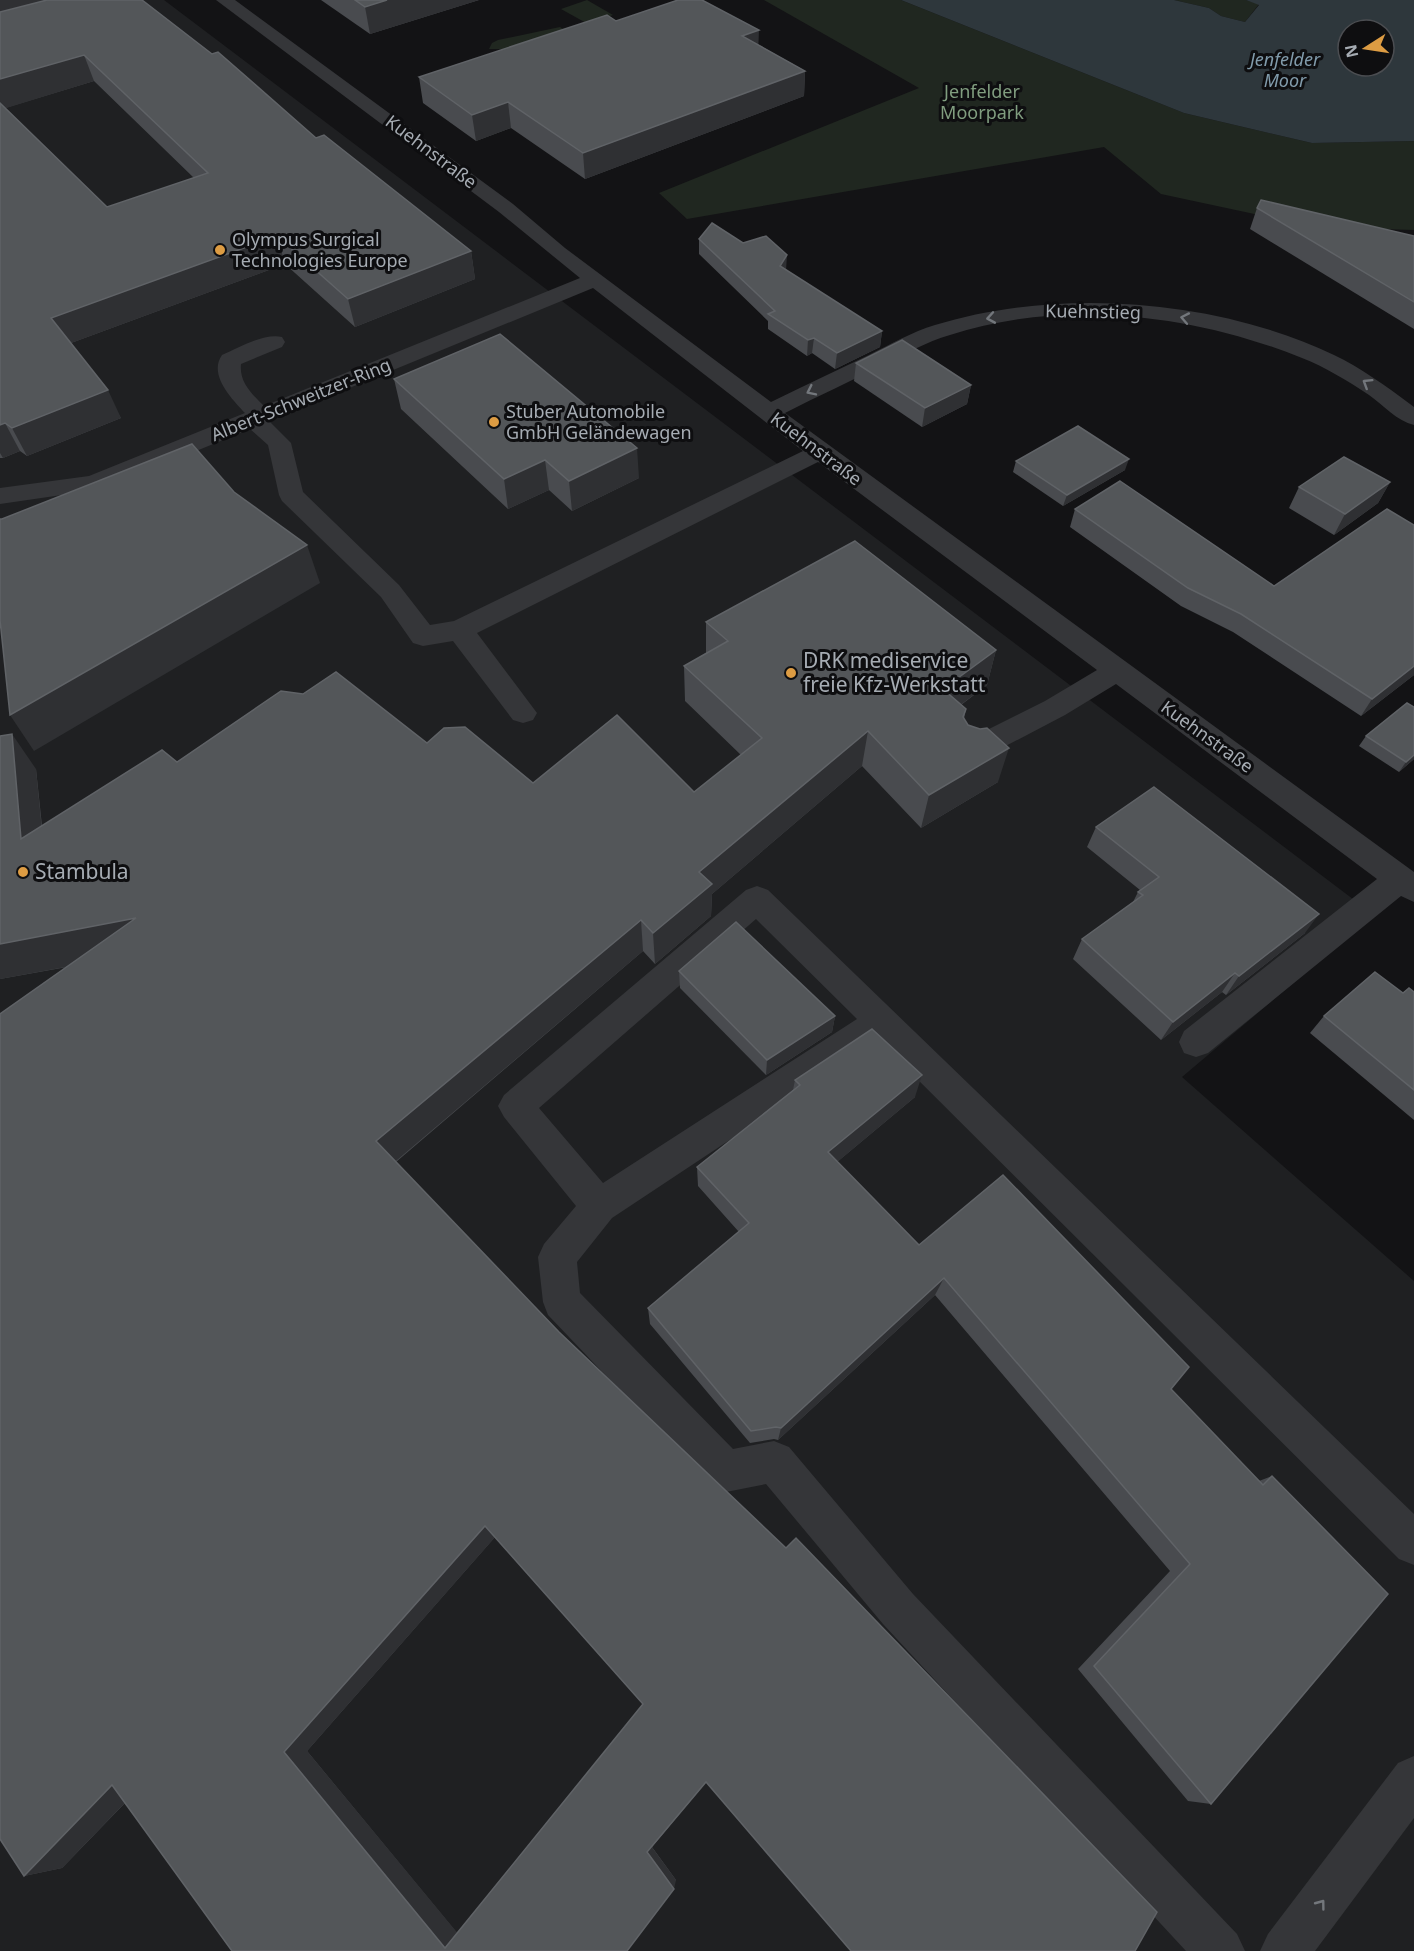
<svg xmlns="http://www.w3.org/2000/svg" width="1414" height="1951" font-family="'Noto Sans',sans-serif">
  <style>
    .built { fill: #1f2022 }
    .green { fill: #202720 }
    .water { fill: #2e373c; fill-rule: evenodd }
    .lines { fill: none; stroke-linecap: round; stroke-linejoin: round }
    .minor { fill: #353639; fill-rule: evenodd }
    .wall { fill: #494b4f; fill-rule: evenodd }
    .shaded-wall { fill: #2f3033 }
    .building { fill: #535659; stroke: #606367; stroke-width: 1.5; fill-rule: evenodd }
    .oneway { stroke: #73777c }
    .poi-dot { fill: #dd9c43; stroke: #0e0e10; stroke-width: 2 }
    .labels { text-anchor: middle; stroke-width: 6; stroke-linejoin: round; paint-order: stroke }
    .far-water-label { font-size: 18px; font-style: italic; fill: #819bab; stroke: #0e0e10 }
    .far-park-label { font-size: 18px; fill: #809d7f; stroke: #0e0e10 }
    .far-street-label { font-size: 18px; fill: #a6acb3; stroke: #0e0e10 }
    .far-poi-label { font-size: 18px; fill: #a6acb3; stroke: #0e0e10; text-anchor: start }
    .poi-label { font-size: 21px; fill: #a6acb3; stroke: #0e0e10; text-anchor: start }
  </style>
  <rect width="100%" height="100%" fill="#131315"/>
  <path class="built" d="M0,0H164L1374,915L1182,1077L1414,1281V1951H0Z"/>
  <g class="green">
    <path d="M587,0L613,15L588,24L561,9Z"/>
    <path d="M764,0H901L1184,113L1312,143L1414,141V230L1315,227L1161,194L1104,147L687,219L659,193L919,88Z"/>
    <path d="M1174,0H1246L1259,4L1245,22L1221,16L1209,8Z"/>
    <path d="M560,27L569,33L516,49H489L492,43L498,40Z"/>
  </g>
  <path class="water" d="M901,0H1174L1209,8L1221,16L1245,22L1259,5L1246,0H1414V141L1312,143L1184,113ZM1348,30H1384V66H1348Z"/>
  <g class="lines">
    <g class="minor">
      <path d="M216,0H235L513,204L565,248L771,402C803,386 836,371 869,355C891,344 912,332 935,325C1058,287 1217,299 1334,355C1361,368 1386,386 1410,404L1414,407V425C1397,421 1383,405 1369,395C1348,381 1325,367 1302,358C1193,314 1062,298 950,335C926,342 905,354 883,365C851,381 818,396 785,413L1414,872V902L1401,896L1208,1053L1196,1057L1184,1053L1179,1042L1184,1031L1377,879L1116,684L1065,715L981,759L971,762L961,759L956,751L961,743L1045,701L1097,670L818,462L477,633L537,713L533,720L523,723L513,720L453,641L423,646L413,643L381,597L282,501L279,495L268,445L250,429L103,489L0,504V488L89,476L245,413C232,399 208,375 222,355C239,348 263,333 282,337L285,342L282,347L241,364C239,382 252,394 264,406L580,278L499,212ZM593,288L803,451L454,621L430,625L399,585L303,492L291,443L269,421Z"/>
      <path d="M757,886L768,890L1414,1514V1565L1399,1559L879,1041L612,1218L577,1262L580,1293L733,1449L774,1441L789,1447L913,1594L1237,1934L1245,1951H1186L883,1624L766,1484L726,1492L711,1486L548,1315L543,1302L538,1257L544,1244L576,1206L504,1117L498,1106L504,1095L746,890ZM756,919L857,1019L603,1183L539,1108Z"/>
      <path d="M1414,1756V1818L1315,1951H1260L1268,1934L1398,1763Z"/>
    </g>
  </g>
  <g class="wall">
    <path d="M0,0L316,138L471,251L475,279L355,327L285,264L71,343L121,418L27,456L20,451L3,458H0ZM94,81L194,178L107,207L5,108Z"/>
    <path d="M321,0H479L370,34Z"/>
    <path d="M616,21L759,45L805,71L804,96L585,179L511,128L476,141L423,103L419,77Z"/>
    <path d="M1257,208L1414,236V329L1250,229Z"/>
    <path d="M699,239L786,270L882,331L880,347L835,369L812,353L807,356L768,329V321L699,254Z"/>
    <path d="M856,363L971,385L967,404L922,427L854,381Z"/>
    <path d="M394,379L639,478L572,511L549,490L508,509L401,409Z"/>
    <path d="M1016,461L1125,470L1063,506L1013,472Z"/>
    <path d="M1390,482L1378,503L1334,535L1289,508L1299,487Z"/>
    <path d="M1075,509L1274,586L1414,525V675L1361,716L1233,632L1181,606L1070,527Z"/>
    <path d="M706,622L996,650L987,685L961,705L966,709L964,719L998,782L921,828L862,766L712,894L711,916L655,964L643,951L396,1162L706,1782L652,1847L676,1880L627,1951H232L125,1803L62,1868L24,1876L67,967L0,979L36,769L42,826L177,762L427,743L533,783L694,792L741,755L685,701L684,666L706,653ZM495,1537L643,1704L457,1933L307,1751Z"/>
    <path d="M1366,736L1414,759L1399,772L1359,746Z"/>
    <path d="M1096,827L1305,933L1226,995L1222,992L1161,1040L1073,959L1082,939L1133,902L1138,892L1140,890L1087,847Z"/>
    <path d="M679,971L835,1016L832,1032L766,1075L680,988Z"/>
    <path d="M1414,992V1120L1310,1033L1324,1016L1403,993Z"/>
    <path d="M795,1080L915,1097L837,1162L919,1245L1171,1389L1259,1481L1272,1476L1211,1804L1188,1801L1078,1669L1170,1571L935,1295L778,1440L774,1439L750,1443L650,1324L648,1308L739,1232L698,1186L697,1167L793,1090Z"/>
  </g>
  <g class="shaded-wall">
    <path d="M0,0H68L0,28Z"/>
    <path d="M387,0H479L370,34L365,7Z"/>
    <path d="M759,30L758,55L742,36Z"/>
    <path d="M84,55L94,81L0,110V79Z"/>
    <path d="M805,71L804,96L585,179L583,153Z"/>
    <path d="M508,102L511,128L476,141L472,115Z"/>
    <path d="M277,236L285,264L63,346L51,318Z"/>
    <path d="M471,251L475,279L355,327L348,299Z"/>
    <path d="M787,255L786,271L780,266Z"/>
    <path d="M882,331L880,347L835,369L837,353Z"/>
    <path d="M814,338L812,353L807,356L808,340Z"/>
    <path d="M971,385L967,404L922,427L925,408Z"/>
    <path d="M108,390L121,418L27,456L12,428Z"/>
    <path d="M5,423L20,451L3,458L0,453V425Z"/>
    <path d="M637,448L639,478L572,511L569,481Z"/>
    <path d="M1129,459L1125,470L1063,506L1067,495Z"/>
    <path d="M545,460L549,490L508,509L504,479Z"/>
    <path d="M1390,482L1378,503L1334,535L1345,514Z"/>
    <path d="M307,545L320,583L34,751L10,715Z"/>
    <path d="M996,650L987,685L935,724L943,689Z"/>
    <path d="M1414,666V675L1361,716L1372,699Z"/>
    <path d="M868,731L862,766L712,894L711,916L655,964L653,933L699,872Z"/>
    <path d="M12,734L36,769L46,872L21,839Z"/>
    <path d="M1009,748L998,782L921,828L929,795Z"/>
    <path d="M1414,755V759L1399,772L1406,762Z"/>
    <path d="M1319,914L1305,933L1226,995L1239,976Z"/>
    <path d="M136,918L158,950L0,979V944Z"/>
    <path d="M641,920L643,951L390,1166L376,1141Z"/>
    <path d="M1235,973L1222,992L1161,1040L1173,1022Z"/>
    <path d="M835,1016L832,1032L766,1075L767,1060Z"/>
    <path d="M922,1075L915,1097L824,1173L828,1152Z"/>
    <path d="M944,1278L935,1295L778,1440L781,1428Z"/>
    <path d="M485,1526L496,1536L307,1751L460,1936L445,1948L284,1752Z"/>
    <path d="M144,1783L62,1868L24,1876L112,1785Z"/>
    <path d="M651,1846L676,1880L674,1889L647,1852Z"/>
  </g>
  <g class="building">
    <path d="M47,0H142L212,54L218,52L316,138L324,135L471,251L348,299L277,236L51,318L108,390L12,428L5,423L0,425V103L107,207L208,173L84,55L0,79V12Z"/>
    <path d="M355,0H387L365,7Z"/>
    <path d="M678,0H702L759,30L742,36L805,71L583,153L508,102L472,115L419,77L607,15L616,21Z"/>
    <path d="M1261,200L1414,236V302L1257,208Z"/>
    <path d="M712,223L743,243L766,236L787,255L780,266L882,331L837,353L814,338L808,340L768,314L775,311L699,239Z"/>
    <path d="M500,334L637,448L569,481L545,460L504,479L394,379Z"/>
    <path d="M902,340L971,385L925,408L856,363Z"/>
    <path d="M1078,426L1129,459L1067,495L1016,461Z"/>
    <path d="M192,444L234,492L307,545L10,715L0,620V519H2Z"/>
    <path d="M1344,457L1390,482L1345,514L1299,487Z"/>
    <path d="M1120,481L1274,586L1387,509L1414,525V666L1372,699L1241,614L1188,588L1075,509Z"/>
    <path d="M855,541L996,650L943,689L966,709L963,717L968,725L980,729L987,728L1009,748L929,795L868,731L699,872L712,884L653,933L641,920L376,1141L559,1332L786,1548L796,1538L1157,1912L1135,1951H851L706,1782L647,1852L674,1889L627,1951H232L112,1785L24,1876L0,1839V1014L136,918L0,944V736L12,734L21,839L162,750L177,762L281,691L303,694L336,672L427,743L444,728L465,727L533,783L617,715L694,792L762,738L684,666L728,641L706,622ZM485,1526L643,1704L445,1948L284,1752Z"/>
    <path d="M1407,703L1414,707V755L1406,762L1366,736Z"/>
    <path d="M1154,787L1319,914L1239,976L1235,973L1173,1022L1082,939L1143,895L1138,892L1159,877L1096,827Z"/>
    <path d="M736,922L835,1016L767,1060L679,971Z"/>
    <path d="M1375,972L1403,993L1409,988L1414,992V1090L1324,1016Z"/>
    <path d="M872,1029L922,1075L828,1152L919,1245L1003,1175L1189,1367L1171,1389L1263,1485L1272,1476L1388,1594L1211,1804L1094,1666L1190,1564L944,1278L781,1428L776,1427L751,1431L648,1308L749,1223L697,1167L800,1085L795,1080Z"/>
  </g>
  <defs><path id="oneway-chevron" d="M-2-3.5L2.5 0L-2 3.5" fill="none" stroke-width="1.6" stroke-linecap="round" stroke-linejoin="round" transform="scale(1.5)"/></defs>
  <g class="oneway">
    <use href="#oneway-chevron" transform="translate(991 318) rotate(170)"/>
    <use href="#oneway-chevron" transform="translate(1185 318) rotate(-169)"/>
    <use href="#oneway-chevron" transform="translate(1367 383) rotate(-148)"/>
    <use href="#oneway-chevron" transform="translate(811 391) rotate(154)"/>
    <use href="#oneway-chevron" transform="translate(1321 1904) rotate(-53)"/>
  </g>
  <g class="poi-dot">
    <circle cx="220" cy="250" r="6"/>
    <circle cx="494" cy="422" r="6"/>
    <circle cx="791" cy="673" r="6"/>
    <circle cx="23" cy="872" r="6"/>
  </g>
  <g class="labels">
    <g class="far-water-label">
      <text x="1285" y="66">Jenfelder<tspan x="1285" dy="21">Moor</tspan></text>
    </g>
    <g class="far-park-label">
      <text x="982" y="98">Jenfelder<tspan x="982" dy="21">Moorpark</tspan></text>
    </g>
    <g class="far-street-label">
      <text transform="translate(431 152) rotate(37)" y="6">Kuehnstraße</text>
      <text transform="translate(1093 312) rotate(1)" y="6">Kuehnstieg</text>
      <text transform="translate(301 400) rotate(-22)" y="6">Albert-Schweitzer-Ring</text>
      <text transform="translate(816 449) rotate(37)" y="6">Kuehnstraße</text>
      <text transform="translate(1207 737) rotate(36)" y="6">Kuehnstraße</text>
    </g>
    <g class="far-poi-label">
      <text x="232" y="246">Olympus Surgical<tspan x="232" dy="21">Technologies Europe</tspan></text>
      <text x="506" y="418">Stuber Automobile<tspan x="506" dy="21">GmbH Geländewagen</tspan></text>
    </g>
    <g class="poi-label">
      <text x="803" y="668">DRK mediservice<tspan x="803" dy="24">freie Kfz-Werkstatt</tspan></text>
      <text x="35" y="879">Stambula</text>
    </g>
  </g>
  <g transform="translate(1366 48) rotate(258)"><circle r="28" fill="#0e0e10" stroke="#4b4d51" stroke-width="1.5"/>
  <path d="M0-4.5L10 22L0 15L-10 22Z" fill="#dd9c43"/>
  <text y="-9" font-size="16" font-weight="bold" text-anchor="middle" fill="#a6acb3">N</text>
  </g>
</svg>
